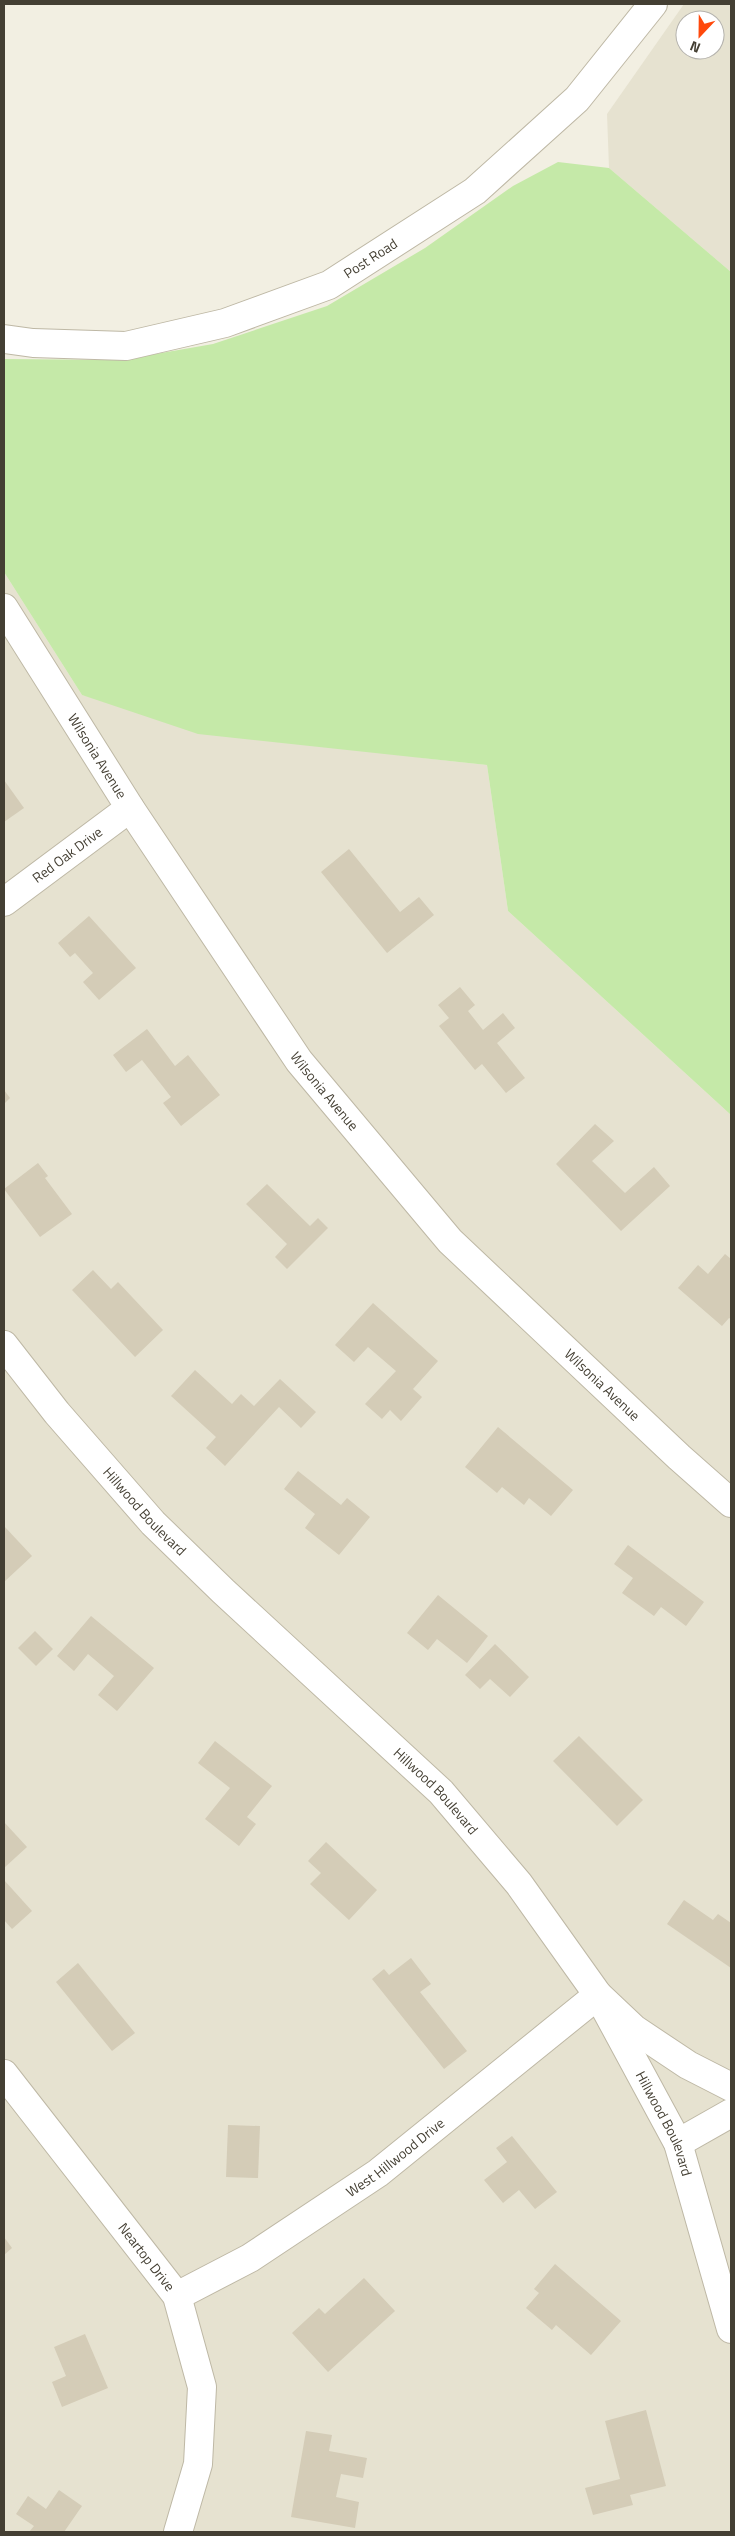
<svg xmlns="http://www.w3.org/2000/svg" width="735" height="2536" font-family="'Titillium Web',sans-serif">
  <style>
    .residential { fill: #e6e2d0; fill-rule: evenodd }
    .green { fill: #c5e9a8 }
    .building { fill: #d4ccb7 }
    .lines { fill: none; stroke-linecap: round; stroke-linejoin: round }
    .minor-casing { stroke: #beb8a5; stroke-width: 30 }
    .minor { stroke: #fff; stroke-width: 28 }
    .labels { text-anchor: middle; stroke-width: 4; stroke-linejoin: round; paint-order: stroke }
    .street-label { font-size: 14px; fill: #443f33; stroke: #fff }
  </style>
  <rect width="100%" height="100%" fill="#f2efe2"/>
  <g class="residential">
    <path d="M684,4H731V272L609,168L607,114ZM685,20H715V50H685Z"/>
    <path d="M4,572L82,695L423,758L487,765L508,911L731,1115V2532H4Z"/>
  </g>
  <path class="green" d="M558,162L609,168L731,272V1115L508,911L487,765L198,734L82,695L4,572V359L121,360L213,344L327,306L425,248L513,186Z"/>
  <g class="building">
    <path d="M4,780L24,808L4,822Z"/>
    <path d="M349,849L400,912L419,897L434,915L387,953L321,872Z"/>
    <path d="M89,916L136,968L99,1000L83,982L93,973L75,953L70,957L58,943Z"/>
    <path d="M460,987L475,1005L468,1011L483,1030L503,1013L515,1028L497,1043L525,1078L506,1093L482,1064L475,1070L439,1026L449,1018L438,1005Z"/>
    <path d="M147,1029L175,1066L188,1055L220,1095L181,1126L163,1103L171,1097L142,1060L126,1072L113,1055Z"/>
    <path d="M4,1090L10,1098L4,1104Z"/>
    <path d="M595,1124L614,1141L592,1161L625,1193L654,1167L670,1186L621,1231L556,1164Z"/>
    <path d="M38,1163L48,1176L45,1178L72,1214L40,1237L4,1189Z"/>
    <path d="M267,1184L310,1226L318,1218L328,1228L287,1269L275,1257L287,1244L246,1204Z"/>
    <path d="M725,1254L731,1259V1319L729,1318L722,1326L678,1288L698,1265L708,1274Z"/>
    <path d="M93,1270L111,1289L118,1282L163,1330L135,1357L72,1290Z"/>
    <path d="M373,1303L438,1361L413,1389L422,1397L401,1421L390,1410L382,1419L365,1404L396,1371L368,1347L354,1362L335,1345Z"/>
    <path d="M195,1370L232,1404L241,1394L254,1406L280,1379L316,1412L301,1428L279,1407L225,1466L206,1448L216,1437L171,1396Z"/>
    <path d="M498,1427L573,1490L551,1516L529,1498L524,1505L502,1487L497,1493L465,1467Z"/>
    <path d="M298,1471L341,1505L347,1498L370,1517L339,1555L305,1528L315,1514L284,1489Z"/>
    <path d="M4,1526L32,1556L4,1582Z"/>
    <path d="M628,1545L704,1602L686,1626L661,1607L654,1616L622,1593L633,1578L614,1564Z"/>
    <path d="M438,1595L488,1636L467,1663L437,1639L428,1650L407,1633Z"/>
    <path d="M91,1616L154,1668L117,1711L98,1695L114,1676L88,1654L74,1671L57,1656Z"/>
    <path d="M35,1631L53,1649L36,1666L18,1648Z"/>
    <path d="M495,1644L529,1677L510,1697L490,1679L480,1689L465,1675Z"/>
    <path d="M579,1736L643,1800L617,1826L553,1761Z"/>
    <path d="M215,1741L272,1786L247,1817L256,1824L239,1846L205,1819L230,1788L198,1763Z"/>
    <path d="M4,1822L27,1847L4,1868Z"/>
    <path d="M326,1842L377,1890L349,1920L310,1884L321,1873L308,1861Z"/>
    <path d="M4,1880L32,1911L12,1929L4,1920Z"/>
    <path d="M684,1900L713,1920L718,1914L731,1923V1968L667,1924Z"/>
    <path d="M411,1958L431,1984L420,1992L467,2051L444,2069L372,1979L384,1969L389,1975Z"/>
    <path d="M78,1963L135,2033L112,2051L56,1982Z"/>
    <path d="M228,2125L260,2126L258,2178L226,2177Z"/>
    <path d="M512,2136L557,2192L535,2209L519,2190L503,2203L484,2180L507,2162L496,2148Z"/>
    <path d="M4,2237L12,2248L4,2255Z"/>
    <path d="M555,2264L621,2321L591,2355L556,2325L552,2330L526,2308L539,2293L534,2289Z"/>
    <path d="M364,2278L395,2311L328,2372L292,2333L319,2308L325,2314Z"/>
    <path d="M85,2334L108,2388L62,2407L52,2382L66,2376L54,2347Z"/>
    <path d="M646,2410L666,2486L630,2495L633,2505L593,2515L585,2488L620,2479L605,2421Z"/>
    <path d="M306,2431L332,2435L329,2451L367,2458L363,2478L341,2474L336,2497L359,2502L355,2528L291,2517Z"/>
    <path d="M59,2490L82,2506L64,2532H29L34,2526L16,2514L28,2496L46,2509Z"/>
  </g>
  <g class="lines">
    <g class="minor-casing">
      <g id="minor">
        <path id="s1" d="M4,339L33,343L126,346L225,323L329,285L475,191L577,99L653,4"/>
        <path id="s2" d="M4,608L130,808L299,1061L450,1241L679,1457L731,1503"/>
        <path id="s3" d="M4,902L130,808"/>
        <path id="s4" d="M4,1345L57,1413L153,1523L223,1591L441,1792L519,1884L598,1995L678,2143L731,2329"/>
        <path id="s5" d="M4,2074L177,2296L202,2387L198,2464L178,2532"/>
        <path d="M678,2143L731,2113"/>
        <path id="s6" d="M177,2296L250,2258L378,2173L598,1995L634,2029L688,2065L731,2087"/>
      </g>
    </g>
    <use href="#minor" class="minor"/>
  </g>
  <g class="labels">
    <g class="street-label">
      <text dy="5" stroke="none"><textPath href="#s1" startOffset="384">Post Road</textPath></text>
      <text dy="5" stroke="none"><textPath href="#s2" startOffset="175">Wilsonia Avenue</textPath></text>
      <text dy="5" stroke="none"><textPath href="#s3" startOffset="79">Red Oak Drive</textPath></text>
      <text dy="5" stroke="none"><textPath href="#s2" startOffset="580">Wilsonia Avenue</textPath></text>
      <text dy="5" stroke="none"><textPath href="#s2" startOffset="985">Wilsonia Avenue</textPath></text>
      <text dy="5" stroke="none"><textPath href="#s4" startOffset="218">Hillwood Boulevard</textPath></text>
      <text dy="5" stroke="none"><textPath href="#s4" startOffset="622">Hillwood Boulevard</textPath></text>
      <text dy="5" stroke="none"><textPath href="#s4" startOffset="1028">Hillwood Boulevard</textPath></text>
      <text dy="5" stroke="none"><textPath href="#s6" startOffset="259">West Hillwood Drive</textPath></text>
      <text dy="5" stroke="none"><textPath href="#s5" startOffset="232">Neartop Drive</textPath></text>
    </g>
  </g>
  <rect width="735" height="2536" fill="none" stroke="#443f33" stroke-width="10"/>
  <g transform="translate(700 35) rotate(202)"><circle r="24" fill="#ffffff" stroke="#b4b2ad"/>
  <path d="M0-4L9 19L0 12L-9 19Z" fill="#ff490c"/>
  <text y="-8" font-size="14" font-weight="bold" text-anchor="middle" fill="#443f33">N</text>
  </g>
</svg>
